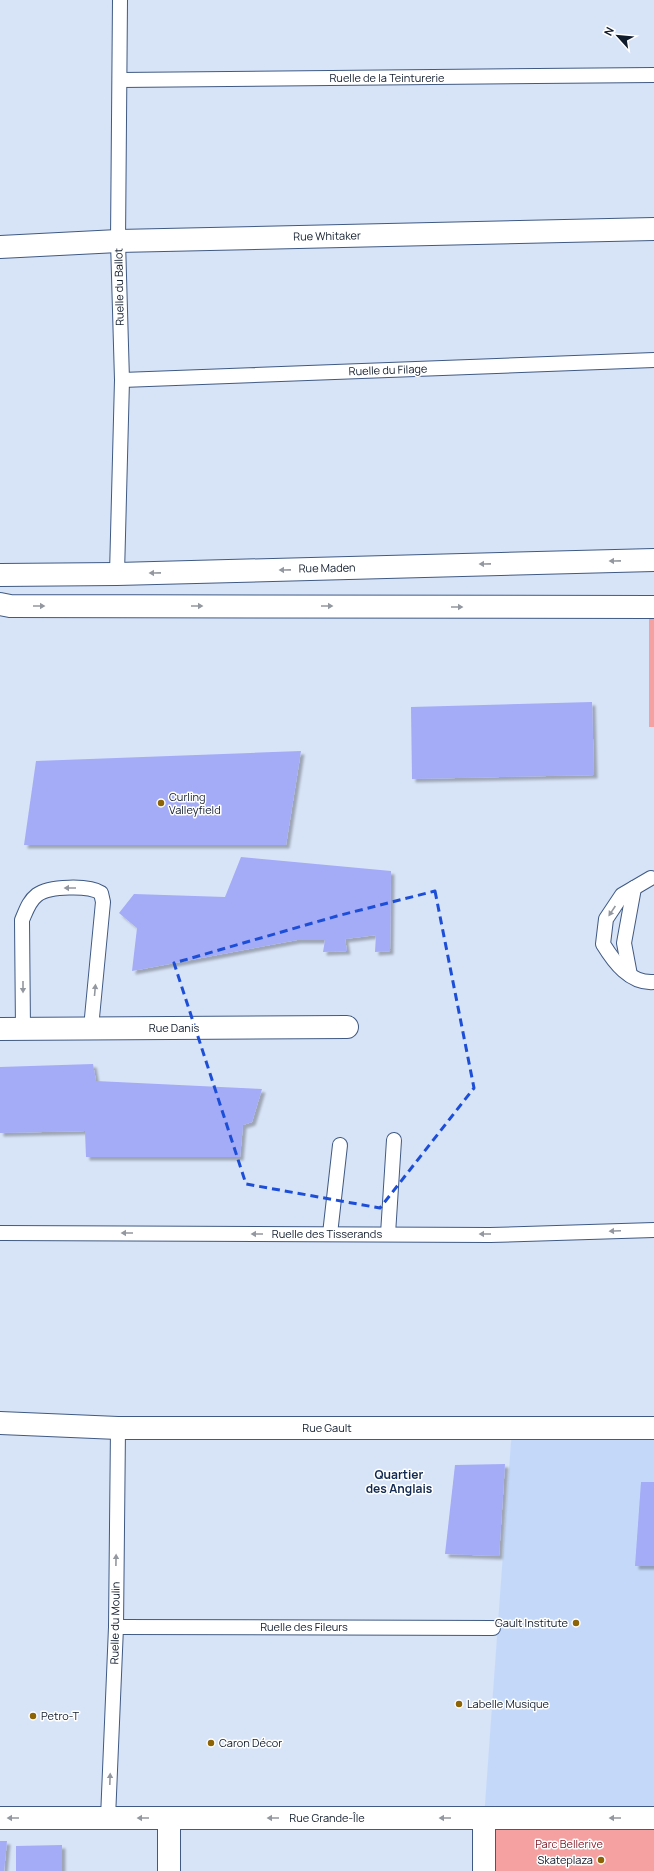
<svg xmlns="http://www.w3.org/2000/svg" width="654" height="1871" font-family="Manrope,sans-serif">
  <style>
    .built { fill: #c4d9fa }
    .green { fill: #f5a1a1 }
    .building { fill: #a4acf7; filter: url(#shadow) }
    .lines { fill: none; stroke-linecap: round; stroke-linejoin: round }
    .service-casing { stroke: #405a83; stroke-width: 16 }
    .minor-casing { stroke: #405a83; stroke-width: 24 }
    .tertiary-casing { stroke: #405a83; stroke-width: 24 }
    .secondary-casing { stroke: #405a83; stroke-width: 24 }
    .service { stroke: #fff; stroke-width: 14 }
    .minor { stroke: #fff; stroke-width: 22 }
    .tertiary { stroke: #fff; stroke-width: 22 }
    .secondary { stroke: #fff; stroke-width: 22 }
    .oneway { fill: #9398a0 }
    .marked { fill: none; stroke: #1d4ed8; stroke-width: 3; stroke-dasharray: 8 5; stroke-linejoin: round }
    .poi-dot { fill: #8c6305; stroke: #fff; stroke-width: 1.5 }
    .labels { text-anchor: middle; stroke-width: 3; stroke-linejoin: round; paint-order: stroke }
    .street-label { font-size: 11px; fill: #0f1a2b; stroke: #fff }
    .poi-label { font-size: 11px; fill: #0f1a2b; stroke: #fff; text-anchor: start }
    .park-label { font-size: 11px; fill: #7a1825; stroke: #fff }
    .neighbourhood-label { font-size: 12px; font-weight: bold; fill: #122a50; stroke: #fff }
  </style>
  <defs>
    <filter id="shadow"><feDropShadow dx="3.5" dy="3.5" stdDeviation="1" flood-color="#0004"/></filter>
  </defs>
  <rect width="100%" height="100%" fill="#d7e3f7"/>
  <path class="built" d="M512,1428H654V1818H484Z"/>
  <g class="green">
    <rect x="649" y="617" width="5" height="110"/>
    <rect x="484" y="1818" width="170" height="53"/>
  </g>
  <g class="building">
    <path d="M592,702L594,775L412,779L411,707Z"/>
    <path d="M301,751L286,845H24L36,761Z"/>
    <path d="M241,857L391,871L390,951L375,952L376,935L345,939L347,951L323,952L325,940H297L132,971L137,928L119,913L134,894L225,897Z"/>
    <path d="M93,1064L96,1081L262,1089L252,1122L243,1125L240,1157H86L85,1131L0,1133V1067Z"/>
    <path d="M505,1464L499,1556L445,1554L455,1465Z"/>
    <path d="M641,1482H654V1566H635Z"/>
    <path d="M0,1841H7L4,1871H0Z"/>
    <path d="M62,1845V1871H16V1846Z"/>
  </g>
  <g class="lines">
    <g class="service-casing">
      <g id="service">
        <path d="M120,80L654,75"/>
        <path d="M122,380L654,360"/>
        <path d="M117,574L122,380L118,241L120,0"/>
        <path d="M651,878L622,895L606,919L603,944C614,962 630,984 654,982"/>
        <path d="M630,975L624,943L634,888"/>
        <path d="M23,1029L22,920C26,911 29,901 37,895C49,886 89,885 101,893L103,902L91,1028"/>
        <path d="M0,1233L490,1235L654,1230"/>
        <path d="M330,1234L340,1145"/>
        <path d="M388,1234L394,1140"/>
        <path d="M116,1627L493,1628"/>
        <path d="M108,1818L116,1627L118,1428"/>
      </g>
    </g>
    <g class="minor-casing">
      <g id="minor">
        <path d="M0,247L118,241L654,229"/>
        <path d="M0,1029L347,1027"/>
        <path d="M0,1423L118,1428H654"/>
        <path d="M169,1818V1871"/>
        <path d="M484,1818V1871"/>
      </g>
    </g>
    <g class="tertiary-casing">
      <g id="tertiary">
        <path d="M0,575L117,574L654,560"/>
        <path d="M0,604L10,606L654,607"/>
      </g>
    </g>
    <g class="secondary-casing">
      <path id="secondary" d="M0,1818H654"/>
    </g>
    <use href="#service" class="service"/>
    <use href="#minor" class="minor"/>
    <use href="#tertiary" class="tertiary"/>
    <use href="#secondary" class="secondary"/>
  </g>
  <defs><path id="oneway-solid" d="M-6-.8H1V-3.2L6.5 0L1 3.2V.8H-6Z"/></defs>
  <g class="oneway">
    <use href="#oneway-solid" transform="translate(615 561) rotate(179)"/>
    <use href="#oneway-solid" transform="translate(485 564) rotate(179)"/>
    <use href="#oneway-solid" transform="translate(285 570) rotate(179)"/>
    <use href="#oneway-solid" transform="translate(155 573) rotate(179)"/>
    <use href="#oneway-solid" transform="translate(39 606)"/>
    <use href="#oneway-solid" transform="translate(197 606)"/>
    <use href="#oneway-solid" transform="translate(327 606)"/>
    <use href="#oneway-solid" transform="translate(457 607)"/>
    <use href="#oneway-solid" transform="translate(70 888) rotate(-180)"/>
    <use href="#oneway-solid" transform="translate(612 911) rotate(124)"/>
    <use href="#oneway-solid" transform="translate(23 987) rotate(90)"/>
    <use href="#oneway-solid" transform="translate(95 990) rotate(-85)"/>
    <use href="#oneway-solid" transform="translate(615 1231) rotate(178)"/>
    <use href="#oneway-solid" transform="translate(127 1233) rotate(-180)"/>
    <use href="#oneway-solid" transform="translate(257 1234) rotate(-180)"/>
    <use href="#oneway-solid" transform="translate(485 1234) rotate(180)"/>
    <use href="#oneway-solid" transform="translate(116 1560) rotate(-89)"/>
    <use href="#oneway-solid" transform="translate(110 1779) rotate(-88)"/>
    <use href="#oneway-solid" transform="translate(13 1818) rotate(-180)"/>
    <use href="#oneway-solid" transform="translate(143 1818) rotate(180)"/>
    <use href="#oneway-solid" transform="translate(273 1818) rotate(-180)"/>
    <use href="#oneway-solid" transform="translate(445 1818) rotate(-180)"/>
    <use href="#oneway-solid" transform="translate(615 1818) rotate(-180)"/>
  </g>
  <path class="marked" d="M435,891L474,1088L380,1208L246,1184L174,963L337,916Z"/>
  <g class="poi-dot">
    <circle cx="161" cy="803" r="4"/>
    <circle cx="576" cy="1623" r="4"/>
    <circle cx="459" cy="1704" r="4"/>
    <circle cx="33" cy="1716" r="4"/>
    <circle cx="211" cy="1743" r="4"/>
    <circle cx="601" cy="1860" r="4"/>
  </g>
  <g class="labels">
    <g class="street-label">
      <text x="387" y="82">Ruelle de la Teinturerie</text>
      <text transform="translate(327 236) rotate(-1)" y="4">Rue Whitaker</text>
      <text transform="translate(119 287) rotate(-91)" y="4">Ruelle du Ballot</text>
      <text transform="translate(388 370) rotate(-2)" y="4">Ruelle du Filage</text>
      <text transform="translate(327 568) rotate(-1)" y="4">Rue Maden</text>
      <text x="174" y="1032">Rue Danis</text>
      <text x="327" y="1238">Ruelle des Tisserands</text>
      <text x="327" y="1432">Rue Gault</text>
      <text transform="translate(115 1623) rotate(-89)" y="4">Ruelle du Moulin</text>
      <text x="304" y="1631">Ruelle des Fileurs</text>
      <text x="327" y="1822">Rue Grande-Île</text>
    </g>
    <g class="poi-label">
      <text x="169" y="801">Curling<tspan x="169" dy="13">Valleyfield</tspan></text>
      <text x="568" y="1627" text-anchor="end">Gault Institute</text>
      <text x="467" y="1708">Labelle Musique</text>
      <text x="41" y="1720">Petro-T</text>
      <text x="219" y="1747">Caron Décor</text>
      <text x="593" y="1864" text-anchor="end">Skateplaza</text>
    </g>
    <g class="park-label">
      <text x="569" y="1848">Parc Bellerive</text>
    </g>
    <g class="neighbourhood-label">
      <text x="399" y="1479">Quartier<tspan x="399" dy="14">des Anglais</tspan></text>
    </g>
  </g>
  <g transform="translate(618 36) rotate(297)" stroke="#ffffff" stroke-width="3" paint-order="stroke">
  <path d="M0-3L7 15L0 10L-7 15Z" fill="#0f1a2b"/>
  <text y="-6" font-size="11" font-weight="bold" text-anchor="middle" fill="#0f1a2b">N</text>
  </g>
</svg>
